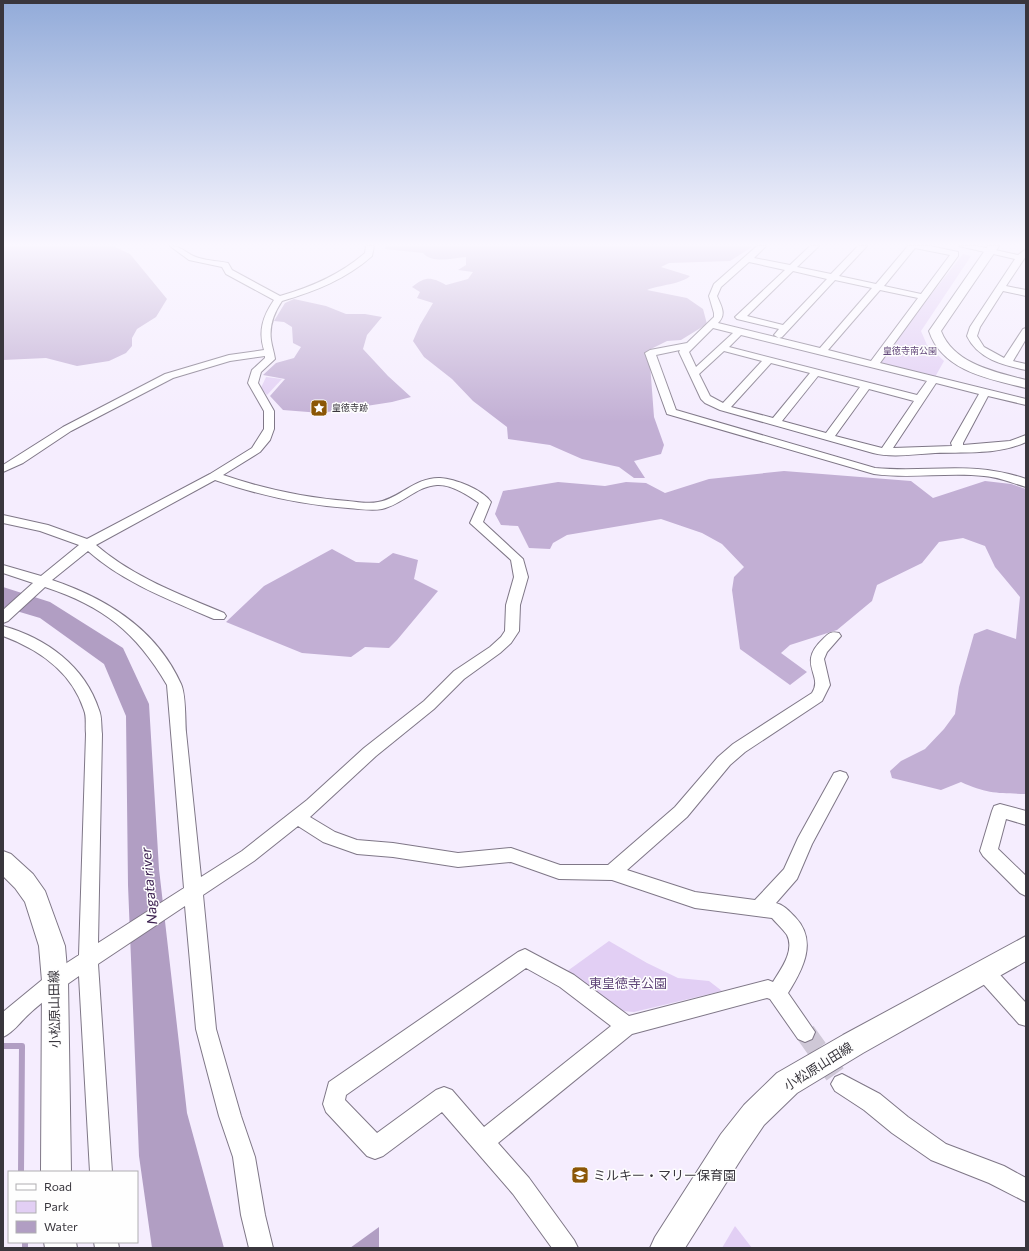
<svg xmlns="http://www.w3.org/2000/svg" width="1029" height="1251" font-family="Commissioner,'Noto Sans JP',sans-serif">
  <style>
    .green { fill: #e2cff4 }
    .forest { fill: #c2afd4 }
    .water { fill: #b19ec3 }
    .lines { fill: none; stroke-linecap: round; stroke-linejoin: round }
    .stream { stroke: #b19ec3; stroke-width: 6 }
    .street-tunnel { stroke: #cfc8d7; stroke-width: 21; stroke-dasharray: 21 10; stroke-linecap: butt }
    .street-casing { stroke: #7f7787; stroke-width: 2 }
    .secondary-casing { stroke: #7f7787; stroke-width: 2 }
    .street { fill: #fff; fill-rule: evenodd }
    .secondary { fill: #fff; fill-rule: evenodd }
    .labels { text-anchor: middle; stroke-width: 3; stroke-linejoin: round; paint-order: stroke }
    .far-park-label { font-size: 9px; fill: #614679; stroke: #fefefe }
    .far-poi-label { font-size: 9px; fill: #39363d; stroke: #fefefe; text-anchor: start }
    .near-park-label { font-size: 13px; fill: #614679; stroke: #fefefe }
    .near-street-label { font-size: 13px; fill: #39363d; stroke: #fefefe }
    .near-poi-label { font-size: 13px; fill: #39363d; stroke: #fefefe; text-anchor: start }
    .near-water-label { font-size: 14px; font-style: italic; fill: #3e2352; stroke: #fefefe }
  </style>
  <rect width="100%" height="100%" fill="#f5edfe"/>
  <g class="green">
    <path d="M963,254L971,256L921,331L927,345L944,361L935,377L880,363L879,361Z"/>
    <path d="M266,377L282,379L267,395L261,388Z"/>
    <path d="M609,941L647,963L678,978L709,981L722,991L634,1012L622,1011L566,972Z"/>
    <path d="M735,1226L752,1248H722Z"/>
  </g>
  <g class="forest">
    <path d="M3,246H113L130,254L167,299L156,317L137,329L132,338V346L126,353L109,361L77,366L46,358L3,360Z"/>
    <path d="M386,246H751L752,247L730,261L669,263L661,267L690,276C682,284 659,285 647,290L687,298L703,309L707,324L681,340L667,341L649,350L654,417L664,445L661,454L634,461L645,478H634L619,467L582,459L550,445L508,439L507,427L473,401L452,379L424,357L413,341L420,325L433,303L417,298L420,292L412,287C426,276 431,277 446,285L468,279L473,272L458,270L466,265V257C453,258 432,264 423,253L385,249Z"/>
    <path d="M294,299L326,306L346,314H365L382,317L367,335L363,349L388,376L411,397L392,402L321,413L283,410L270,396L285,379L263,375L276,363L294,358L301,347L293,343L292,327L284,322L274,321L285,303Z"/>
    <path d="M784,471L911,481L933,498L985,481L1011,484L1026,489V794C998,793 987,794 961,782L941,790L892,778L890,771L901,761L925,749L944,729L955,714L959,687L974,634L987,629L1016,639L1020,597L995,567L985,546L963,538L939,542L922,563L877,585L872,601L837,630L790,645L781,653L807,672L790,685L740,649L732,590L734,577L744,567L722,544L702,533L661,519L567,535L553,543L550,549L529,548L518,526L501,525L495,514L503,491L558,482L605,486L626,482L646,483L665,493L709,479Z"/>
    <path d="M332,549L356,562L379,563L393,553L418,560L414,579L438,591L397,640L389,648L365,647L351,657L302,653L226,622L264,586Z"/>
  </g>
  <g class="water">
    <path d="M3,587L50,602L123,648L149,704L159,869L187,1113L224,1248H152L139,1156L128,885L126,716L104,664L40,618L3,607Z"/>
    <path d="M379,1227V1248H350Z"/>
  </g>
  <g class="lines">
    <g class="stream">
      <path d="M3,1046H22L21,1172"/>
      <path d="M25,1242V1248"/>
    </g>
    <path class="street-tunnel" d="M805,1032L842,1084"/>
    <g class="street-casing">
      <g id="street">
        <path d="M170,246C183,246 187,255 199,258C209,261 219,261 228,263L232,270L280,296C311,287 340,275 365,253L366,246H374L372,256C346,279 316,291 282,301C274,313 269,325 271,340C272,347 274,352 275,359L261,372L258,383L274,411V429L270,440L260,452L223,475C264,489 305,498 348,501C357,502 369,504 378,502C399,499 415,477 440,478C455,479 482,489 491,502L483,522L523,559L528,577L520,605L519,631L511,643L500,653L464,679L434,709L376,756L310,817L335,832L357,840L393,843L458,853L511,848L560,865H608L675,807L718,757L733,744L812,693C824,675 796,664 823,639C828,634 831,631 839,633L841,636L827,652L824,659L830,685L822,701L745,752L730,765L687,817L627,870L695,892L755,900L784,869L798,838L834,773L840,771L846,773L848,777L812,844L797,879L776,903C784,905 789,911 795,917C818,941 803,969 788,993L815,1032L812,1039L805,1042L798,1039L770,999L767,998L632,1034L498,1143L529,1178L574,1240L578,1248H552L513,1194L442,1112L383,1156L375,1159L367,1156L326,1112L323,1104L329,1082L518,952L525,949L574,975L629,1016L768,980L773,982C781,969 795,951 787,935C783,929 777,924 772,918L695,908L612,880L559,879L511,862L458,867L393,857L357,854L323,842L298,826L254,861L203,895L216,1029L241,1116L255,1157L265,1215L273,1248H249L241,1215L233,1157L219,1116L196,1029L185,906L98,964L112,1172H90L79,976C62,988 44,1000 29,1014C20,1022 14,1032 3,1037V1012L48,975L79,955L86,734C85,726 87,717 84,710C72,672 38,649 3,636V626C46,638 85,666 99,710C102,717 101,726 102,734L98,943L184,888L167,685C136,632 103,606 45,587L8,621L3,623V610L33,583L3,573V565L41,576L79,545L40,531L3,523V515L48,525L87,539L210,474L252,448L264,429V411L248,383L252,370L265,358V356L230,361L173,378L71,431L23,463L3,472V465L63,427L165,374L229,355L264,350C258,331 263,316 274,300L226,274L222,267L189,260ZM215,480C258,495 303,505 348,508C359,509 372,511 382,509C401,505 417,486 437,485C451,484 468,495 479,503L470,523L511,560L514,577L506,605L505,631L501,637L490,647L454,671L424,701L364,748L307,800L242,851L201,877C196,829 191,780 186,732C185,719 186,695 181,684C157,630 106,598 52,580L88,551C124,583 170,600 214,619H224L226,616L224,613C179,594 133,577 96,545ZM526,968L560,987L611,1026L484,1127L452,1090L444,1087L436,1090L377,1133L345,1100L346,1095Z"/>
        <path d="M757,246H766L754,258L790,265L810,246H819L797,267L831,274L858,246H867L839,276L876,284L908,246H930L958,252V256L880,363L1026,399V405L988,396L963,443V445L1010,441L1026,435V442C999,455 964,452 935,453C915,454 892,458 873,453L720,410L705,403L701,399L679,352L680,350L656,355L676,410L875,468C929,473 972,460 1026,479V487C1012,483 999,477 984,476C948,472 911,479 874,474L667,414L645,353L650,350L687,343L714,317V313L709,296L714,284ZM915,248L950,255L921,294L884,286ZM749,262L785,270L735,317L737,319L779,329L774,335L779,338L782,337L835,280L872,288L820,348L718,323C727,314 721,306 717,296L721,287ZM793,271L827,279L783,325L747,316ZM880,290L918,298L871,361L828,350ZM713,328L733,333L696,367L689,352ZM741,335L927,381L917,395L729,347ZM724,351L762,361L723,403L710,396L699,374ZM771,363L810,373L773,418L731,407ZM818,376L860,387L826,433L782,421ZM936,383L979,394L951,443L952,446L893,448ZM869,389L914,401L882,448L835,436Z"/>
        <path d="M959,246H977L1018,255L1026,249V256L1006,286L1026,290V296L1003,291L980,327L977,336L984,347L1004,358L1023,329L1026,328V339L1013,361L1026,364V370C1003,365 978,359 967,336L970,327L1015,259Z"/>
        <path d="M1000,804L1026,811V825L1006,819L998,849L1026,876V896L1020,893L983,856L980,851L992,811L994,806Z"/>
        <path d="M983,961L990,964L1026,1003V1026L1019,1024L976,976L973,970L976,964Z"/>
        <path d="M842,1074L880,1094L908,1117L946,1144L1004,1166L1026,1178V1202L989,1183L931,1160L892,1133L864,1110L835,1091L831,1084L835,1077Z"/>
        <path d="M94,1242H118L119,1248H95Z"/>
      </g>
    </g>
    <g class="secondary-casing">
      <g id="secondary">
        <path d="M988,246H999L941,331C954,364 995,372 1026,380V388C989,379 942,371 929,331Z"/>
        <path d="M3,851L11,854L33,874L45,891L65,946L68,981L71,1172H41L42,981L39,946L25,902L15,888L3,876Z"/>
        <path d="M1026,936V961L863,1053L797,1093L764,1125L743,1156L685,1248H650L655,1237L721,1134L744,1105L777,1073L843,1035Z"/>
        <path d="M44,1242H76L77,1248H45Z"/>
      </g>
    </g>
    <use href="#street" class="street"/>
    <use href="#secondary" class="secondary"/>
  </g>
  <linearGradient id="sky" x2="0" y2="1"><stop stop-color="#92abd9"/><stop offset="0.58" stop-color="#faf7ff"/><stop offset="1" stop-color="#faf7ff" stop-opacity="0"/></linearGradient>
  <rect width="1029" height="422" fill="url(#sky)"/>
  <defs>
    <g id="sight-square" transform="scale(0.9)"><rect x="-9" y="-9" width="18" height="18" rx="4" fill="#8b5605" stroke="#fefefe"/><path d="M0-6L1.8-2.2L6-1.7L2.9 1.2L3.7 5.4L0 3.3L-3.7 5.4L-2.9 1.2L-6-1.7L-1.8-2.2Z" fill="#fff"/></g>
    <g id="school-square" transform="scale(0.9)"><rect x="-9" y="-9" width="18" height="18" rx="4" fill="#8b5605" stroke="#fefefe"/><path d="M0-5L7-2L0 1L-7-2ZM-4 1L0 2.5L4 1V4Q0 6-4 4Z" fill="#fff"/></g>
  </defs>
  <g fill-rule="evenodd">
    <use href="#sight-square" x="319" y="408"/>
    <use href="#school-square" x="580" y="1175"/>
  </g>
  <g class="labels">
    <g class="far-park-label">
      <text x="910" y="354">皇徳寺南公園</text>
    </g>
    <g class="far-poi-label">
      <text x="332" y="411">皇徳寺跡</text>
    </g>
    <g class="near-park-label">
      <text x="628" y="988">東皇徳寺公園</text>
    </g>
    <g class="near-street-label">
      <text transform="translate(54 1009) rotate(-91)" y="5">小松原山田線</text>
      <text transform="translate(818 1066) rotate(-32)" y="5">小松原山田線</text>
    </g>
    <g class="near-poi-label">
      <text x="593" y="1180">ミルキー・マリー保育園</text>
    </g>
    <g class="near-water-label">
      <text transform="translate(149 886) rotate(-95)" y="5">Nagata river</text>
    </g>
  </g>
  <rect width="1029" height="1251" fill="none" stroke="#39363d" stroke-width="8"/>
  <rect x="8" y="1171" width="130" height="72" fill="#fefefe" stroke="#afaeb1"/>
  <rect x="16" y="1184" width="20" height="6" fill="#ffffff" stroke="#afaeb1"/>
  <text x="44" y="1191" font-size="12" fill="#39363d">Road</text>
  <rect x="16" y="1201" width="20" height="12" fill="#e2cff4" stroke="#afaeb1"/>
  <text x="44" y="1211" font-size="12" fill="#39363d">Park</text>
  <rect x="16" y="1221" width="20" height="12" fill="#b19ec3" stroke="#afaeb1"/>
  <text x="44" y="1231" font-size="12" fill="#39363d">Water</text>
</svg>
